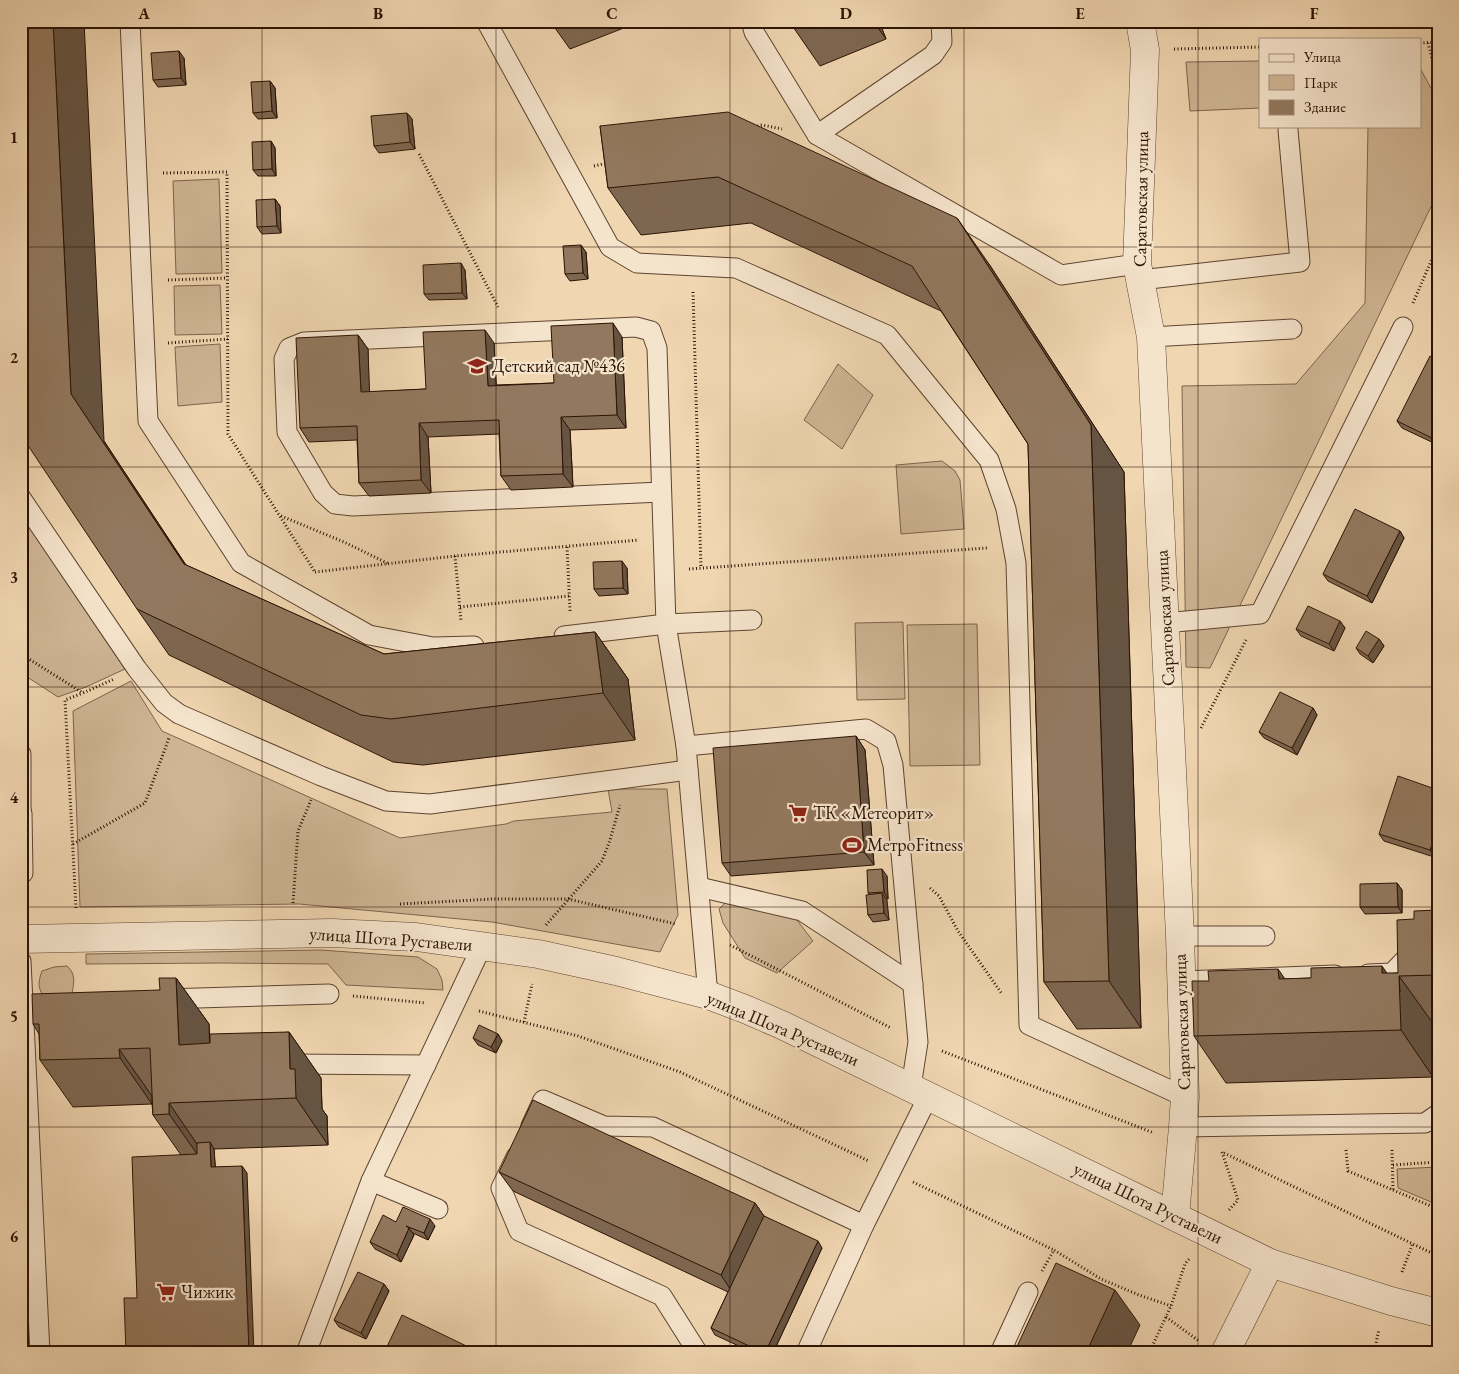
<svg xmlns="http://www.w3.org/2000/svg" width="1459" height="1374" font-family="'EB Garamond',serif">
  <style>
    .green { fill: #cfb594; stroke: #7e644c }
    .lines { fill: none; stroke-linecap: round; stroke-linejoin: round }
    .service-casing { stroke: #5d442f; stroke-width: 21 }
    .minor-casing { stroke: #5d442f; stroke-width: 29 }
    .tertiary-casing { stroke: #5d442f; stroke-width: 29 }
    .path { stroke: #2c1304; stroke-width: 3; stroke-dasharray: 1 2.5; stroke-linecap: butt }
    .service { stroke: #f5e4cc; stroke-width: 19 }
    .minor { stroke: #f5e4cc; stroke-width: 28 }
    .tertiary { stroke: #f5e4cc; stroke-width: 28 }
    .wall { fill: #7e6751; stroke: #2c1304 }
    .shaded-wall { fill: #665442; stroke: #2c1304 }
    .building { fill: #92785e; stroke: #2c1304 }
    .grid { fill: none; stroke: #2c1304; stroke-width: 1; stroke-opacity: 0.55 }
    .labels { text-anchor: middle; stroke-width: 4.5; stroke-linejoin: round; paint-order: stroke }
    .street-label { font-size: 18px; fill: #2c1304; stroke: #f5e4cc }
    .poi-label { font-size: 18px; fill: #2c1304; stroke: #f5e4cc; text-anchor: start }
    .neatline { fill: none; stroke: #2c1304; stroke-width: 2 }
    .grid-label { font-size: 16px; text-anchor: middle; font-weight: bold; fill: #2c1304 }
  </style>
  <rect width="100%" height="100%" fill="#f0d6b1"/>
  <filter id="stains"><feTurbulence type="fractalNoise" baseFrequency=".004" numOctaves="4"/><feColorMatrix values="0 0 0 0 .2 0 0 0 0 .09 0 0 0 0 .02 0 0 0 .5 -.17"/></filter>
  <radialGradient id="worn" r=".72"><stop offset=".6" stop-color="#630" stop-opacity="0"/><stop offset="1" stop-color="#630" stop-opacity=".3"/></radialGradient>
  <g class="green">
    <path d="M1260,61V108L1190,111L1186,62Z"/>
    <path d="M1420,68L1438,101V192L1210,668L1186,667L1182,386L1296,384L1365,303L1368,126H1420Z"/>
    <path d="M219,179L222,273L176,274L173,181Z"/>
    <path d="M220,285L222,334L175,335L174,286Z"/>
    <path d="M220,344L222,402L178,406L175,347Z"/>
    <path d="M838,364L873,395L842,449L804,420Z"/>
    <path d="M942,461L955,471L960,480L964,529L901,534L896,465Z"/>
    <path d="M21,515L125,669L86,687L58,697L21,673Z"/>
    <path d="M903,622L905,699L857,700L855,623Z"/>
    <path d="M977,624L980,765L910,766L907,625Z"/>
    <path d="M131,681L162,731L400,838L506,824L514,821L612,812L608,789H667L678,915L660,952L492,922L299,904L80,907L73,711Z"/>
    <path d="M727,901L790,911L813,941L777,973L745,958L723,923L719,909Z"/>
    <path d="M321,950L418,957L437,969L442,980L443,990L346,985L328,964L221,963L86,964V954Z"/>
    <path d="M67,966C76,974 74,982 72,994L46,999C37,989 38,982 42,971L54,967Z"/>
    <path d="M1438,1167V1205L1398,1188L1397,1169Z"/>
  </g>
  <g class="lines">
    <g class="service-casing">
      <g id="service">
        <path d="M130,21L148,421L241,563L369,635L433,647L474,646"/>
        <path d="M486,21L610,247L637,263L736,268L887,335L989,460L1006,509L1016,563L1029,1025L1185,1097"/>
        <path d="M751,21L754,32L817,135L1061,275L1137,264"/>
        <path d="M817,135L933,55L942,42L941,21"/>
        <path d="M1140,280L1300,262L1288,130"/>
        <path d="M1151,337L1292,329"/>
        <path d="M661,492L353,506L335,504L323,493L287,432L284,359L289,348L304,342L636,327L651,331L657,348L666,624L686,746L708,995"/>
        <path d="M21,498L137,669L164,703L179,714L321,776L386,801L430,804L688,770"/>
        <path d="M1165,623L1260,614L1403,327"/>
        <path d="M564,636L666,624L752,620"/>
        <path d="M686,746L866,729L886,741L893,765L918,1042L911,1087"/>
        <path d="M21,754V813"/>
        <path d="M21,873H23L22,813"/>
        <path d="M699,887L802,911L913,984"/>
        <path d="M1180,936H1265"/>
        <path d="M21,961L40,1353"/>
        <path d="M1368,974L1392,973L1438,925"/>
        <path d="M1182,981L1335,975"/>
        <path d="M165,999L329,994"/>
        <path d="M287,1064L426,1065"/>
        <path d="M531,1126L543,1100L604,1126L653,1127L864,1225"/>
        <path d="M1183,1127L1425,1123L1438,1114"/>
        <path d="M516,1157L501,1188L519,1231L662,1296L698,1353"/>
        <path d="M371,1181L438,1209"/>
        <path d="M306,1353L371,1181L482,946"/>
        <path d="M806,1353L864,1225L929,1095"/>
        <path d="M1000,1353L1028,1292"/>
      </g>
    </g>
    <g class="minor-casing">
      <path id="minor" d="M1140,21L1145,50L1137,264L1151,337L1180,936L1185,1097L1183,1127L1175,1216"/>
    </g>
    <g class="tertiary-casing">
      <g id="tertiary">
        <path d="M21,939L332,933L416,937L538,954L616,971L708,995L745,1009L782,1025L1270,1263L1391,1301L1438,1313"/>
        <path d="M1225,1353L1270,1263"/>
      </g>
    </g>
    <g class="path">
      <path d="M1420,43L1438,42"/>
      <path d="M1428,43L1438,82"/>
      <path d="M1174,49L1260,47"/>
      <path d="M754,127L762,125L782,129"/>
      <path d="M419,154L498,307"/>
      <path d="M594,166L607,163"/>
      <path d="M163,173L227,172L228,434L315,572"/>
      <path d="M168,280L227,278"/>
      <path d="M693,292L701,568"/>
      <path d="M1413,303L1438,245"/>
      <path d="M168,343L228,339"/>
      <path d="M281,516L344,542L389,564"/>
      <path d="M567,547L570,611"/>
      <path d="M455,556L461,621"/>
      <path d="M689,569L987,548"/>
      <path d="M315,572L455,556L639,540"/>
      <path d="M460,607L569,596"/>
      <path d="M21,654L83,693L114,679"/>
      <path d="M1201,728L1246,640"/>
      <path d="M73,844L145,803L169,738"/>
      <path d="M930,888L939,896L958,931L1002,994"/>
      <path d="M293,903L298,831L311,800"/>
      <path d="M400,904L493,899H568L676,924"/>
      <path d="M76,908L65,700L83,693"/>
      <path d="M546,925L602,861L610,840L620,805"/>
      <path d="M730,945L891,1028"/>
      <path d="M353,996L426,1003"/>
      <path d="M479,1011L578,1036L680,1072L869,1161"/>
      <path d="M524,1022L532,984"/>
      <path d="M942,1051L1154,1133"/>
      <path d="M1346,1150L1348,1171L1438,1209"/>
      <path d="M1392,1150L1393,1190"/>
      <path d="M1222,1152L1238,1200L1229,1210"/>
      <path d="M1224,1153L1438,1256"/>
      <path d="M1393,1165L1438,1162"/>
      <path d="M913,1182L1054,1250"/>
      <path d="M1042,1271L1054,1250L1101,1279L1139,1295L1171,1306"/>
      <path d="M1402,1272L1413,1243"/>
      <path d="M1166,1317L1199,1341"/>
      <path d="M1149,1353L1171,1306L1185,1264L1190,1258"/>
      <path d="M1374,1353L1379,1329"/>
    </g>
    <use href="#service" class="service"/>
    <use href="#minor" class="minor"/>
    <use href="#tertiary" class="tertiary"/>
  </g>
  <g class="wall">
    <path d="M550,21H633L634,24L570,49Z"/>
    <path d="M789,21H879L886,39L820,66Z"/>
    <path d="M184,58L186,85L158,87L153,80Z"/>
    <path d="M270,81L275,88L277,118L258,119L253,113Z"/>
    <path d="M407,113L412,119L415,149L379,153L374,146Z"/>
    <path d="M600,126L989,264L1124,472L1141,1028L1077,1029L1044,982L1028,444L941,311L751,223L641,235L608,188Z"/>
    <path d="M271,141L275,148L276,176H258L253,170Z"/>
    <path d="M275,199L280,206L281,233L262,234L257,227Z"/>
    <path d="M586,252L588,279L570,281L565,274Z"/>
    <path d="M465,270L467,299L429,300L424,294Z"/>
    <path d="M358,335L368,349L369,392L426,389L494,343L496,385L554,383L622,337L626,428L570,430L573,487L511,490L501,476L499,434L428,437L431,493L369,496L359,483L357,440L309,442L300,428Z"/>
    <path d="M1438,360V445L1402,428L1397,421Z"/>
    <path d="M104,441L186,565L384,654L595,632L628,679L635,740L423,765L393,762L169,655L137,609Z"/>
    <path d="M1400,531L1404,538L1372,603L1328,581L1323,574Z"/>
    <path d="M627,568L628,594L599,596L594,589Z"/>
    <path d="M1340,621L1345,628L1334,651L1301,636L1296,629Z"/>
    <path d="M1379,639L1384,646L1373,663L1360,654L1356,648Z"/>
    <path d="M1313,708L1317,715L1297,755L1264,738L1259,732Z"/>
    <path d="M856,736L865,750L874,865L731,876L722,863Z"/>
    <path d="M1438,790V847L1434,857L1384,841L1379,834Z"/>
    <path d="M887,876L888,899H886L889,920L873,922L868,915L870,895L868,893Z"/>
    <path d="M1397,883L1402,890V913L1365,914L1360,907Z"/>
    <path d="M1438,910V1022H1432L1433,1077L1226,1083L1194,1036L1285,979L1311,978L1398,973L1414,919Z"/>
    <path d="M176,978L209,1024L210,1043L289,1032L321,1078L322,1109L327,1116L328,1145L214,1149L215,1167L247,1173L137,1298L181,1155L153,1115L152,1104L73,1107L40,1060L39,1034L33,1024L160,990Z"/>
    <path d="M498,1034L502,1041L496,1053L478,1045L473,1038Z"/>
    <path d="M499,1172L755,1203L764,1216L822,1248L773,1353H754L715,1335L711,1328L728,1292L513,1191Z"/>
    <path d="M396,1222L435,1226L428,1240L413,1233L414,1235L401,1262L375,1249L370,1242Z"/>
    <path d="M384,1284L389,1291L366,1339L339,1327L334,1320Z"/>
  </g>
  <g class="shaded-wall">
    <path d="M53,21H84L104,441L216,611L184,564L71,394Z"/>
    <path d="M873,21H879L886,39Z"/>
    <path d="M179,51L184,58L186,85L181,78Z"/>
    <path d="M270,81L275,88L277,118L272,111Z"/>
    <path d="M407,113L412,119L415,149L410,142Z"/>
    <path d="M271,141L275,148L276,176L272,169Z"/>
    <path d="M275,199L280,206L281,233L277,226Z"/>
    <path d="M957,218L989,264L1124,472L1141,1028L1109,981L1091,425Z"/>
    <path d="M581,245L586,252L588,279L583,273Z"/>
    <path d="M461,263L465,270L467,299L462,293Z"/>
    <path d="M613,323L622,337L626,428L617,415Z"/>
    <path d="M485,330L494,343L497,399L488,386Z"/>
    <path d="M358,335L368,349L370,405L361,392Z"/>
    <path d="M561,417L570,430L573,487L563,474Z"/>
    <path d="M419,423L428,437L431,493L421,480Z"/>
    <path d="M1400,531L1404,538L1372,603L1367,596Z"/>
    <path d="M622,561L627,568L628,594L623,588Z"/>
    <path d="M1340,621L1345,628L1334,651L1329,644Z"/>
    <path d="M595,632L628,679L635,740L603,693Z"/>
    <path d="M1379,639L1384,646L1373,663L1368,656Z"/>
    <path d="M1313,708L1317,715L1297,755L1292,748Z"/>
    <path d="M856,736L865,750L874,865L864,852Z"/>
    <path d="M1438,826V847L1434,857L1430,850Z"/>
    <path d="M882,869L887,876L888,899L884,892Z"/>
    <path d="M1397,883L1402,890V913L1398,907Z"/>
    <path d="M882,893L887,900L889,920L884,913Z"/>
    <path d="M1382,966L1400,992L1399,976L1432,1022L1433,1077L1401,1030L1382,973Z"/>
    <path d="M1278,969L1311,1016L1279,979Z"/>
    <path d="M176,978L209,1024L211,1091L179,1045Z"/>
    <path d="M289,1032L321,1078L322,1109L327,1116L328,1145L296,1098L290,1069Z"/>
    <path d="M498,1034L502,1041L496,1053L491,1047Z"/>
    <path d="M119,1049L152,1096V1104L120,1058Z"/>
    <path d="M169,1103L201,1150L202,1161L169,1114Z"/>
    <path d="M210,1142L214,1149L216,1174L211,1167Z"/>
    <path d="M242,1166L247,1173L254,1353H249Z"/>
    <path d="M755,1203L768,1222L734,1295L721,1275Z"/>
    <path d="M430,1219L435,1226L428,1240L424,1233Z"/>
    <path d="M409,1228L414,1235L401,1262L397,1255Z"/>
    <path d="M818,1241L822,1248L773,1353H765Z"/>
    <path d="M384,1284L389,1291L366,1339L361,1333Z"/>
    <path d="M1115,1290L1140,1325L1127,1353H1086Z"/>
  </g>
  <g class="building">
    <path d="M21,21H53L71,394L184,564L384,654L595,632L603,693L391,719L361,715L137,609L21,435Z"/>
    <path d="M179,51L181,78L153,80L151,53Z"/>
    <path d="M270,81L272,111L253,113L251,82Z"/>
    <path d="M728,112L957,218L1091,425L1109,981L1044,982L1028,444L912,266L718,177L608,188L600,126Z"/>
    <path d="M407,113L410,142L374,146L371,116Z"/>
    <path d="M271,141L272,169L253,170L252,142Z"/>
    <path d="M275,199L277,226L257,227L256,200Z"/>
    <path d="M581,245L583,273L565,274L563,246Z"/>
    <path d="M461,263L462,293L424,294L423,265Z"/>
    <path d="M613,323L617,415L561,417L563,474L501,476L499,420L419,423L421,480L359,483L357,426L300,428L296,338L358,335L361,392L426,389L423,332L485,330L488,386L554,383L551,326Z"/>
    <path d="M1430,356L1438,360V441L1397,421Z"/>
    <path d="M1355,509L1400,531L1367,596L1323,574Z"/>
    <path d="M622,561L623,588L594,589L593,562Z"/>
    <path d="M1308,606L1340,621L1329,644L1296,629Z"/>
    <path d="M1366,631L1379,639L1368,656L1356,648Z"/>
    <path d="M1280,692L1313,708L1292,748L1259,732Z"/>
    <path d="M856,736L864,852L722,863L713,748Z"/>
    <path d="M1398,776L1438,790V826L1430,850L1379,834Z"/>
    <path d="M882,869L884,892L868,893L867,870Z"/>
    <path d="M1397,883L1398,907H1360V884Z"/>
    <path d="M882,893L884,913L868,915L866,895Z"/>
    <path d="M1438,910V975L1399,976L1401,1030L1194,1036L1192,981H1209L1208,971L1278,969L1279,979L1311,978V968L1382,966V973H1398L1397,920L1414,919V911Z"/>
    <path d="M159,978H176L179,1045L210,1043V1034L289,1032L290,1069H295L296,1098L169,1103V1114L153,1115L150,1048L119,1049L120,1058L40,1060L39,1024H33L32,994L160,990Z"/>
    <path d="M479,1025L498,1034L491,1047L473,1038Z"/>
    <path d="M533,1100L755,1203L721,1275L499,1172Z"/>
    <path d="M210,1142L211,1167L242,1166L249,1353H126L124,1298H137L132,1157L197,1154V1143Z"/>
    <path d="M403,1207L430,1219L424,1233L406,1226L409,1228L397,1255L370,1242L383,1215L396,1222Z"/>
    <path d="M764,1216L818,1241L765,1353H764L711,1328Z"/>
    <path d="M1056,1263L1115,1290L1086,1353H1014Z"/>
    <path d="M358,1272L384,1284L361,1333L334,1320Z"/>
    <path d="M402,1315L481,1353H384Z"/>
  </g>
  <path class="grid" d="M262,21V1353M496,21V1353M730,21V1353M964,21V1353M1198,21V1353M21,247H1438M21,467H1438M21,687H1438M21,907H1438M21,1127H1438"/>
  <defs>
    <g id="school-bare" transform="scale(1.5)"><path d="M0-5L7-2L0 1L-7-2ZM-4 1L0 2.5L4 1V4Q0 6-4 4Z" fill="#8f2418" stroke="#f5e4cc" stroke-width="2.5" paint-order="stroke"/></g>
    <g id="supermarket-bare" transform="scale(1.5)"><path d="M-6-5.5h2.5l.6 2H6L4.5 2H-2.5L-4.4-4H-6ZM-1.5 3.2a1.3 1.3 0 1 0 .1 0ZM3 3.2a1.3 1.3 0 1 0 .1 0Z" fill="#8f2418" stroke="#f5e4cc" stroke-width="2.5" paint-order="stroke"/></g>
    <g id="stadium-bare" transform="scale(1.5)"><path d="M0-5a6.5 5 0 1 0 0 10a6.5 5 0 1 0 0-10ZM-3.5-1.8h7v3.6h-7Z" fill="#8f2418" stroke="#f5e4cc" stroke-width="2.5" paint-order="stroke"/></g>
  </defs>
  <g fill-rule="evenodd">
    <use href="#school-bare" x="477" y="366"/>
    <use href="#supermarket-bare" x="798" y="813"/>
    <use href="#stadium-bare" x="852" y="845"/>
    <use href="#supermarket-bare" x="166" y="1292"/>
  </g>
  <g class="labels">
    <g class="street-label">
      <text transform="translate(1141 199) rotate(-89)" y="6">Саратовская улица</text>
      <text transform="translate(1165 618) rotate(-93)" y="6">Саратовская улица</text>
      <text transform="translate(391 939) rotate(4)" y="6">улица Шота Руставели</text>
      <text transform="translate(1182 1022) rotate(-92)" y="6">Саратовская улица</text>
      <text transform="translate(783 1029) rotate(23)" y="6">улица Шота Руставели</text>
      <text transform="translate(1148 1203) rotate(26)" y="6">улица Шота Руставели</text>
    </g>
    <g class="poi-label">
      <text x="492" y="372">Детский сад №436</text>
      <text x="813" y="819">ТК «Метеорит»</text>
      <text x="867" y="851">МетроFitness</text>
      <text x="181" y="1298">Чижик</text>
    </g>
  </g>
  <rect width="1459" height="1374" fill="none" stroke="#f0d6b1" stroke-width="55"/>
  <rect x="1259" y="38" width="162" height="90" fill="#f5e4cc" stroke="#a5907c"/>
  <rect x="1269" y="54" width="25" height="8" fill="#f5e4cc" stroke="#a5907c"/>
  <text x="1304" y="62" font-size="15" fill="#2c1304">Улица</text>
  <rect x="1269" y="75" width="25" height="15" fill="#cfb594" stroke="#a5907c"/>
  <text x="1304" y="88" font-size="15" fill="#2c1304">Парк</text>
  <rect x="1269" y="100" width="25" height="15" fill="#92785e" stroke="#a5907c"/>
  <text x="1304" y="112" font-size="15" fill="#2c1304">Здание</text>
  <rect x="28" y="28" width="1404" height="1318" class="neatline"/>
  <g class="grid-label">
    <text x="144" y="19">A</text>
    <text x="378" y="19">B</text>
    <text x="612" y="19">C</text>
    <text x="846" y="19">D</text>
    <text x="1080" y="19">E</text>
    <text x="1314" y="19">F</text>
    <text x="14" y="143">1</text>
    <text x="14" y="363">2</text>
    <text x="14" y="583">3</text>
    <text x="14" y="803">4</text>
    <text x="14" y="1022">5</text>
    <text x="14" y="1242">6</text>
  </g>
  <rect width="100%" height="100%" filter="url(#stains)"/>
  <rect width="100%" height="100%" fill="url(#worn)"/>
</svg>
